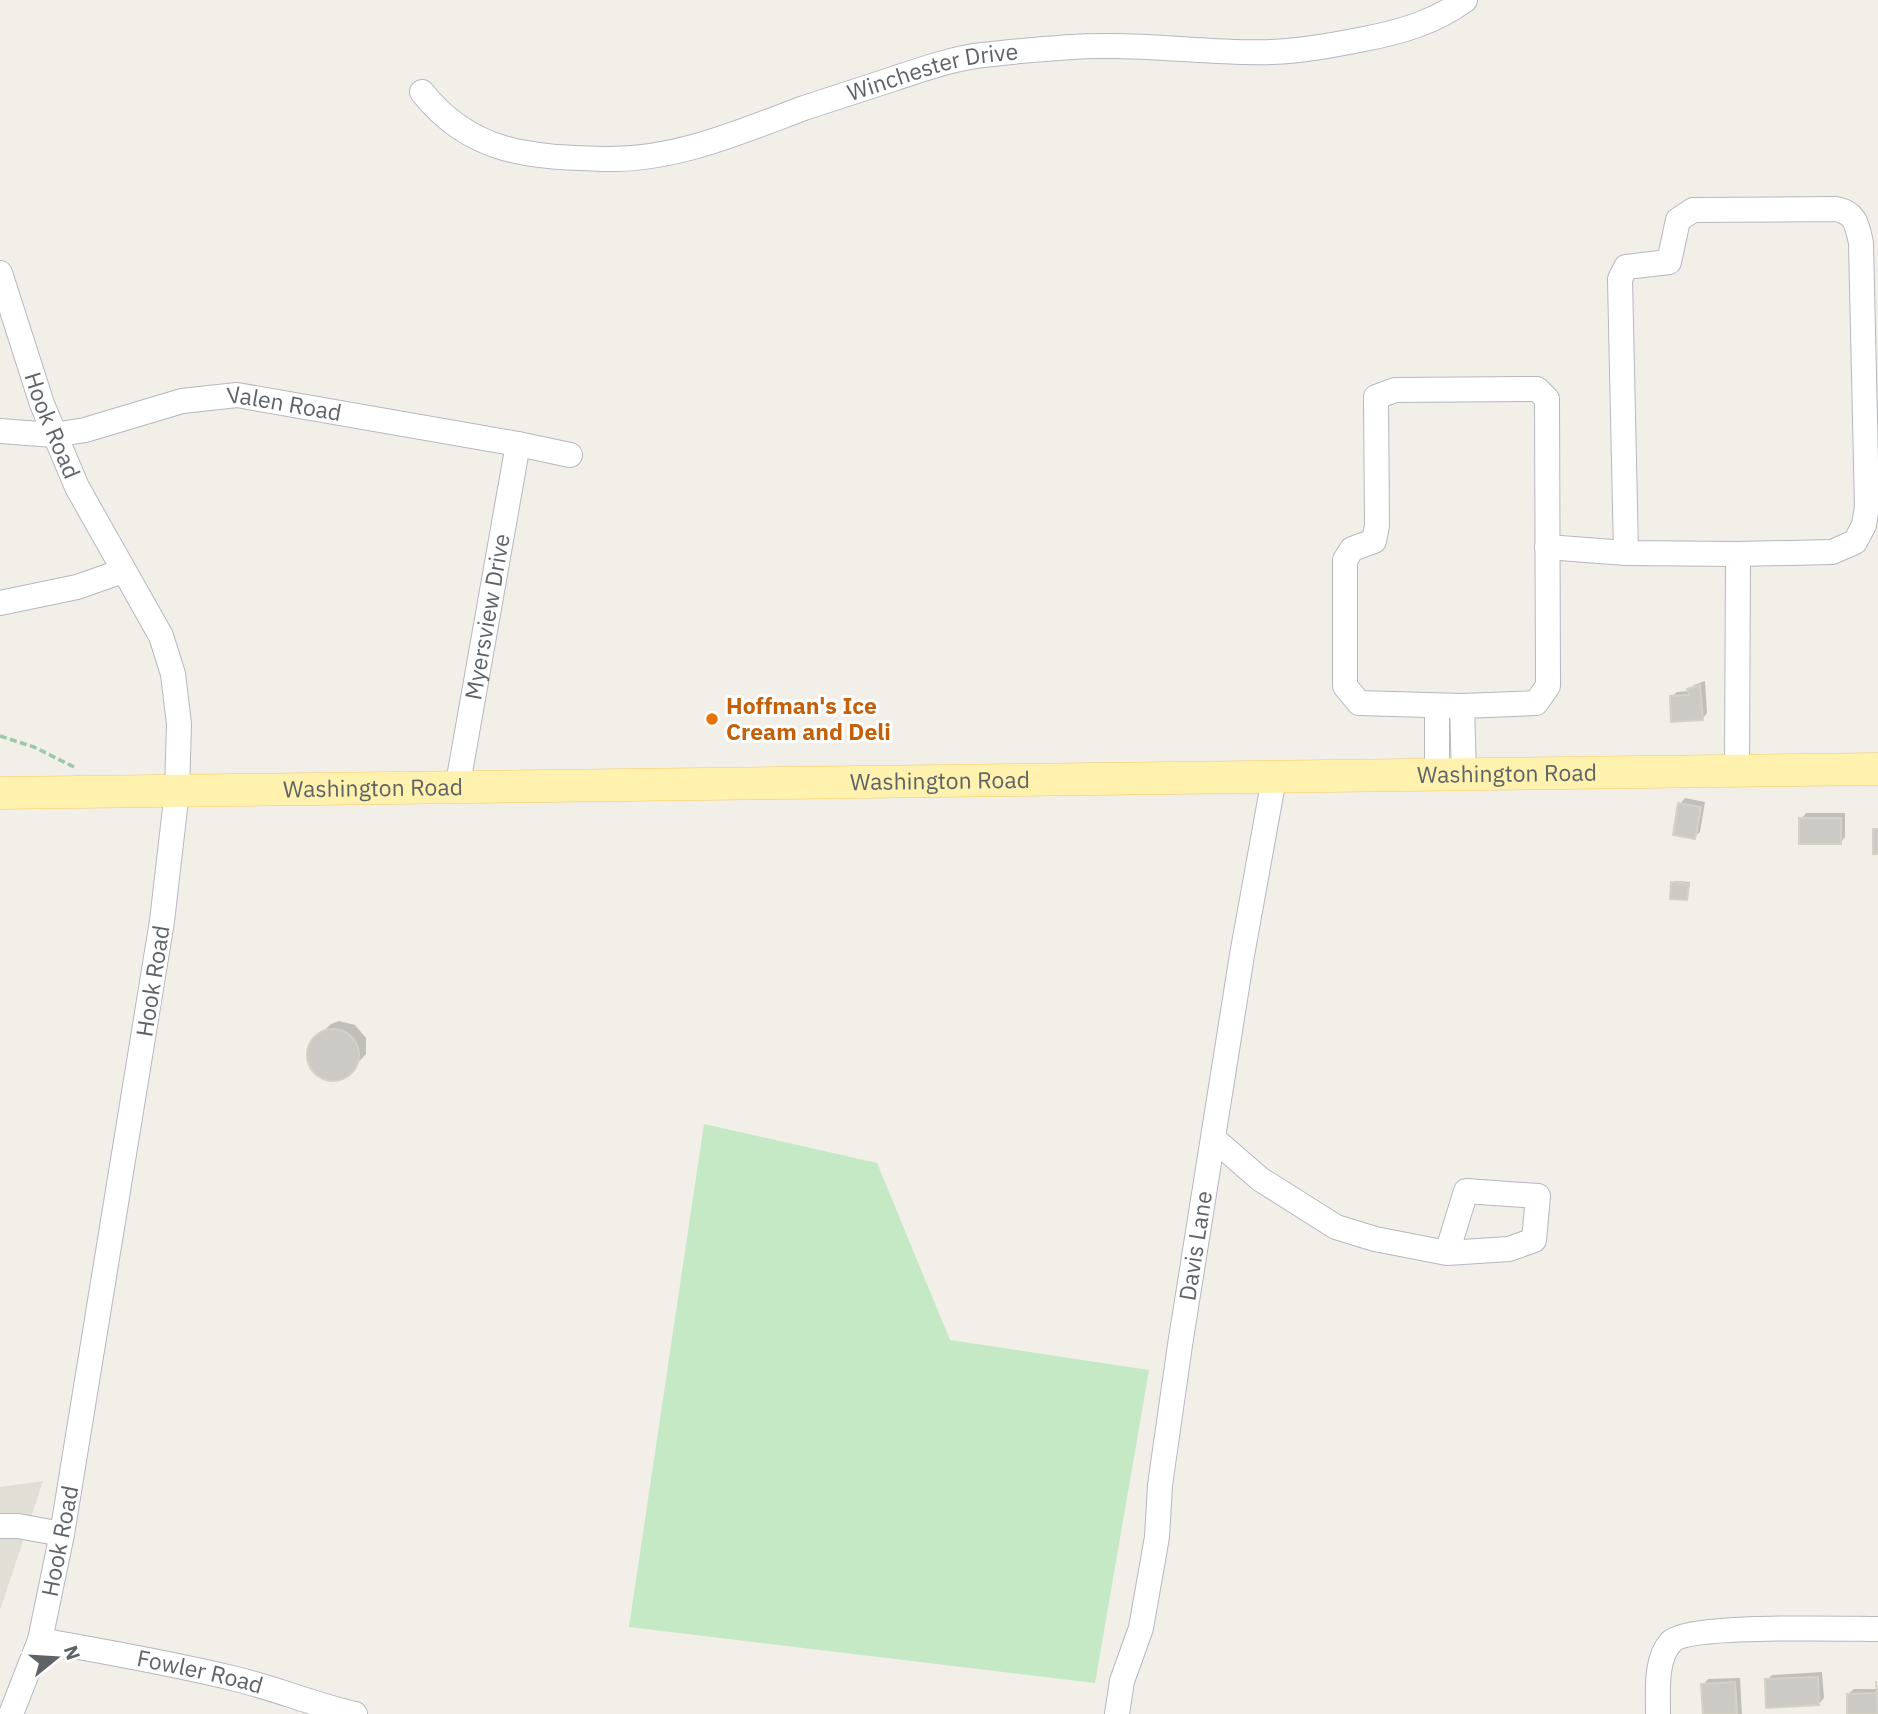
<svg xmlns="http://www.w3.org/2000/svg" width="1878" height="1714" font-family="'IBM Plex Sans',sans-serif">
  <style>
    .education { fill: #e1ded6 }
    .green { fill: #c5e8c5 }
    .shadow { fill: #0003 }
    .building { fill: #cccac5; stroke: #d6d1c6; stroke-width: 2 }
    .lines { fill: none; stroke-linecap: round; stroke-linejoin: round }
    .minor-casing { stroke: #b5b8bc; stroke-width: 26 }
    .major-casing { stroke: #f2c960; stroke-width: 33 }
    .path { stroke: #9cc7a9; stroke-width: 3.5; stroke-dasharray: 7 3.5; stroke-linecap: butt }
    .minor { stroke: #fff; stroke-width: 24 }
    .major { stroke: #fff2af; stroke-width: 32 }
    .food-dot { fill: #e8710a; stroke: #fff; stroke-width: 2.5 }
    .labels { text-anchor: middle; stroke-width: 6; stroke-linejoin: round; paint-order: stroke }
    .street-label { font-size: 23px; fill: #5f6368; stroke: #fff }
    .food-label { font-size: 23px; font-weight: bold; fill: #c56008; stroke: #fff; text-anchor: start }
  </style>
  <rect width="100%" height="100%" fill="#f1efe8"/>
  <path class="education" d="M43,1481L0,1610V1487Z"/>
  <path class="green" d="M704,1124L877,1163L950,1340L1149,1370L1095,1683L629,1627Z"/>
  <g class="shadow">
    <path d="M1705,681L1707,713L1702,719L1671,697L1677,692L1688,691L1694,685Z"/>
    <path d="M1685,798L1705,802L1700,832L1694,837L1680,804Z"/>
    <path d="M1806,813H1845V837L1840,843L1801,819Z"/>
    <path d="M1675,881L1690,882L1687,899L1673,883Z"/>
    <path d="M339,1021L355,1025L366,1038V1054L346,1076L330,1079L316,1073L312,1067L309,1051L316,1038L331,1024Z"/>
    <path d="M1822,1672L1824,1698L1819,1704L1767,1680L1772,1675Z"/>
    <path d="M1740,1678L1742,1714H1705L1703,1685L1708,1679Z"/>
    <path d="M1854,1689H1878V1714H1849L1848,1694Z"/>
  </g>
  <g class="building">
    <path d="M1700,685L1703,720L1671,722L1670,696L1689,695L1687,689Z"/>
    <path d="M1678,803L1701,807L1695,839L1673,835Z"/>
    <rect x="1799" y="818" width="42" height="26"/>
    <rect x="1873" y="829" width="5" height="25"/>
    <path d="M1671,882L1689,884L1687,900L1670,899Z"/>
    <circle cx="333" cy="1055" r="26"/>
    <path d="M1818,1677L1819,1705L1766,1708L1765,1679Z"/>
    <path d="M1876,1681L1878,1714H1847V1694L1877,1693Z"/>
    <path d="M1735,1682L1737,1714H1703L1701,1684Z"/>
  </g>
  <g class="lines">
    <g class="minor-casing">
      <g id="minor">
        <path id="s1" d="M422,92C471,154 530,157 604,159C674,161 740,132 804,108C834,98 863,89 893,79C923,69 951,59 982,55C1022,51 1062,46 1103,46C1159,45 1216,54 1272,52C1303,51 1334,45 1364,39C1401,32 1435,22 1465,0"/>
        <path id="s2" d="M0,273L42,404L77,487L161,636L173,674L179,724L177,791L162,921L62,1534L40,1640L11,1714"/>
        <path id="s3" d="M0,431L54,435L85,430L182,401L237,395L518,444L570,455"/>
        <path d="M1547,547L1626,553"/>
        <path d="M0,603L77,587L123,571"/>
        <path d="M1462,706L1359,703L1345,686V560L1352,549L1374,541L1377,526L1376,397L1395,390L1537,389L1547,399L1548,686L1536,703L1462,706L1464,775"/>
        <path d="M1737,771L1738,554L1832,552L1855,542L1864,525L1867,507L1861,243C1857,225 1856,213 1836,209L1693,210L1678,220L1669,262L1626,267L1620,279L1626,553L1738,554"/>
        <path d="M1437,775V706"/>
        <path id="s4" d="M457,789L518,444"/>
        <path d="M1214,1139L1260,1179L1336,1227L1375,1239L1447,1253L1509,1249L1534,1240L1538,1196L1466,1191L1447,1253"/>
        <path d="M0,1526H18L62,1534"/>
        <path id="s5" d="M40,1640C106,1652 171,1663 236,1679C277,1689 315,1705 355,1714"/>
        <path id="s6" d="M1117,1714L1122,1681L1141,1628L1157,1537L1160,1485L1180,1345L1242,955L1274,778"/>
        <path d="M1658,1714C1658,1692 1655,1659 1671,1642C1689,1624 1845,1629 1878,1629"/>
      </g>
    </g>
    <g class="major-casing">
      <g id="major">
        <path id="s7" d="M0,793L1878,769"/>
      </g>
    </g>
    <path class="path" d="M0,736L34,747L74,767"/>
    <use href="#minor" class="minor"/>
    <use href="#major" class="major"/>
  </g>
  <circle class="food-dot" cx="712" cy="719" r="7"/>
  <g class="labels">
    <g class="street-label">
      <text dy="8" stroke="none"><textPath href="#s1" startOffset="544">Winchester Drive</textPath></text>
      <text dy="8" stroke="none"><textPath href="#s3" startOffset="290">Valen Road</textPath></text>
      <text dy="8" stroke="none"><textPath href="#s2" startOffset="161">Hook Road</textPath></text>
      <text dy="8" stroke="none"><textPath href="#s4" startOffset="175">Myersview Drive</textPath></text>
      <text dy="8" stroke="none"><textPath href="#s7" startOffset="1507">Washington Road</textPath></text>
      <text dy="8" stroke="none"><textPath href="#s7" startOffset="940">Washington Road</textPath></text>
      <text dy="8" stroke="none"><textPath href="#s7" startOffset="373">Washington Road</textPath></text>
      <text transform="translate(153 981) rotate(-81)" y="8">Hook Road</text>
      <text dy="8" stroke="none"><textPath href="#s6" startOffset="476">Davis Lane</textPath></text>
      <text transform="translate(60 1541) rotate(-79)" y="8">Hook Road</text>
      <text dy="8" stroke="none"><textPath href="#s5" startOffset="163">Fowler Road</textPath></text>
    </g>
    <g class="food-label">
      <text x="726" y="714">Hoffman's Ice<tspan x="726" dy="26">Cream and Deli</tspan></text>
    </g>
  </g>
  <g transform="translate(56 1658) rotate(72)" stroke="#ffffff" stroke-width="5" paint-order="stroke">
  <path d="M0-5L12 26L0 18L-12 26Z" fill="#5f6368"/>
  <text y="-10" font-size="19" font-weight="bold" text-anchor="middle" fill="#5f6368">N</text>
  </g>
</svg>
